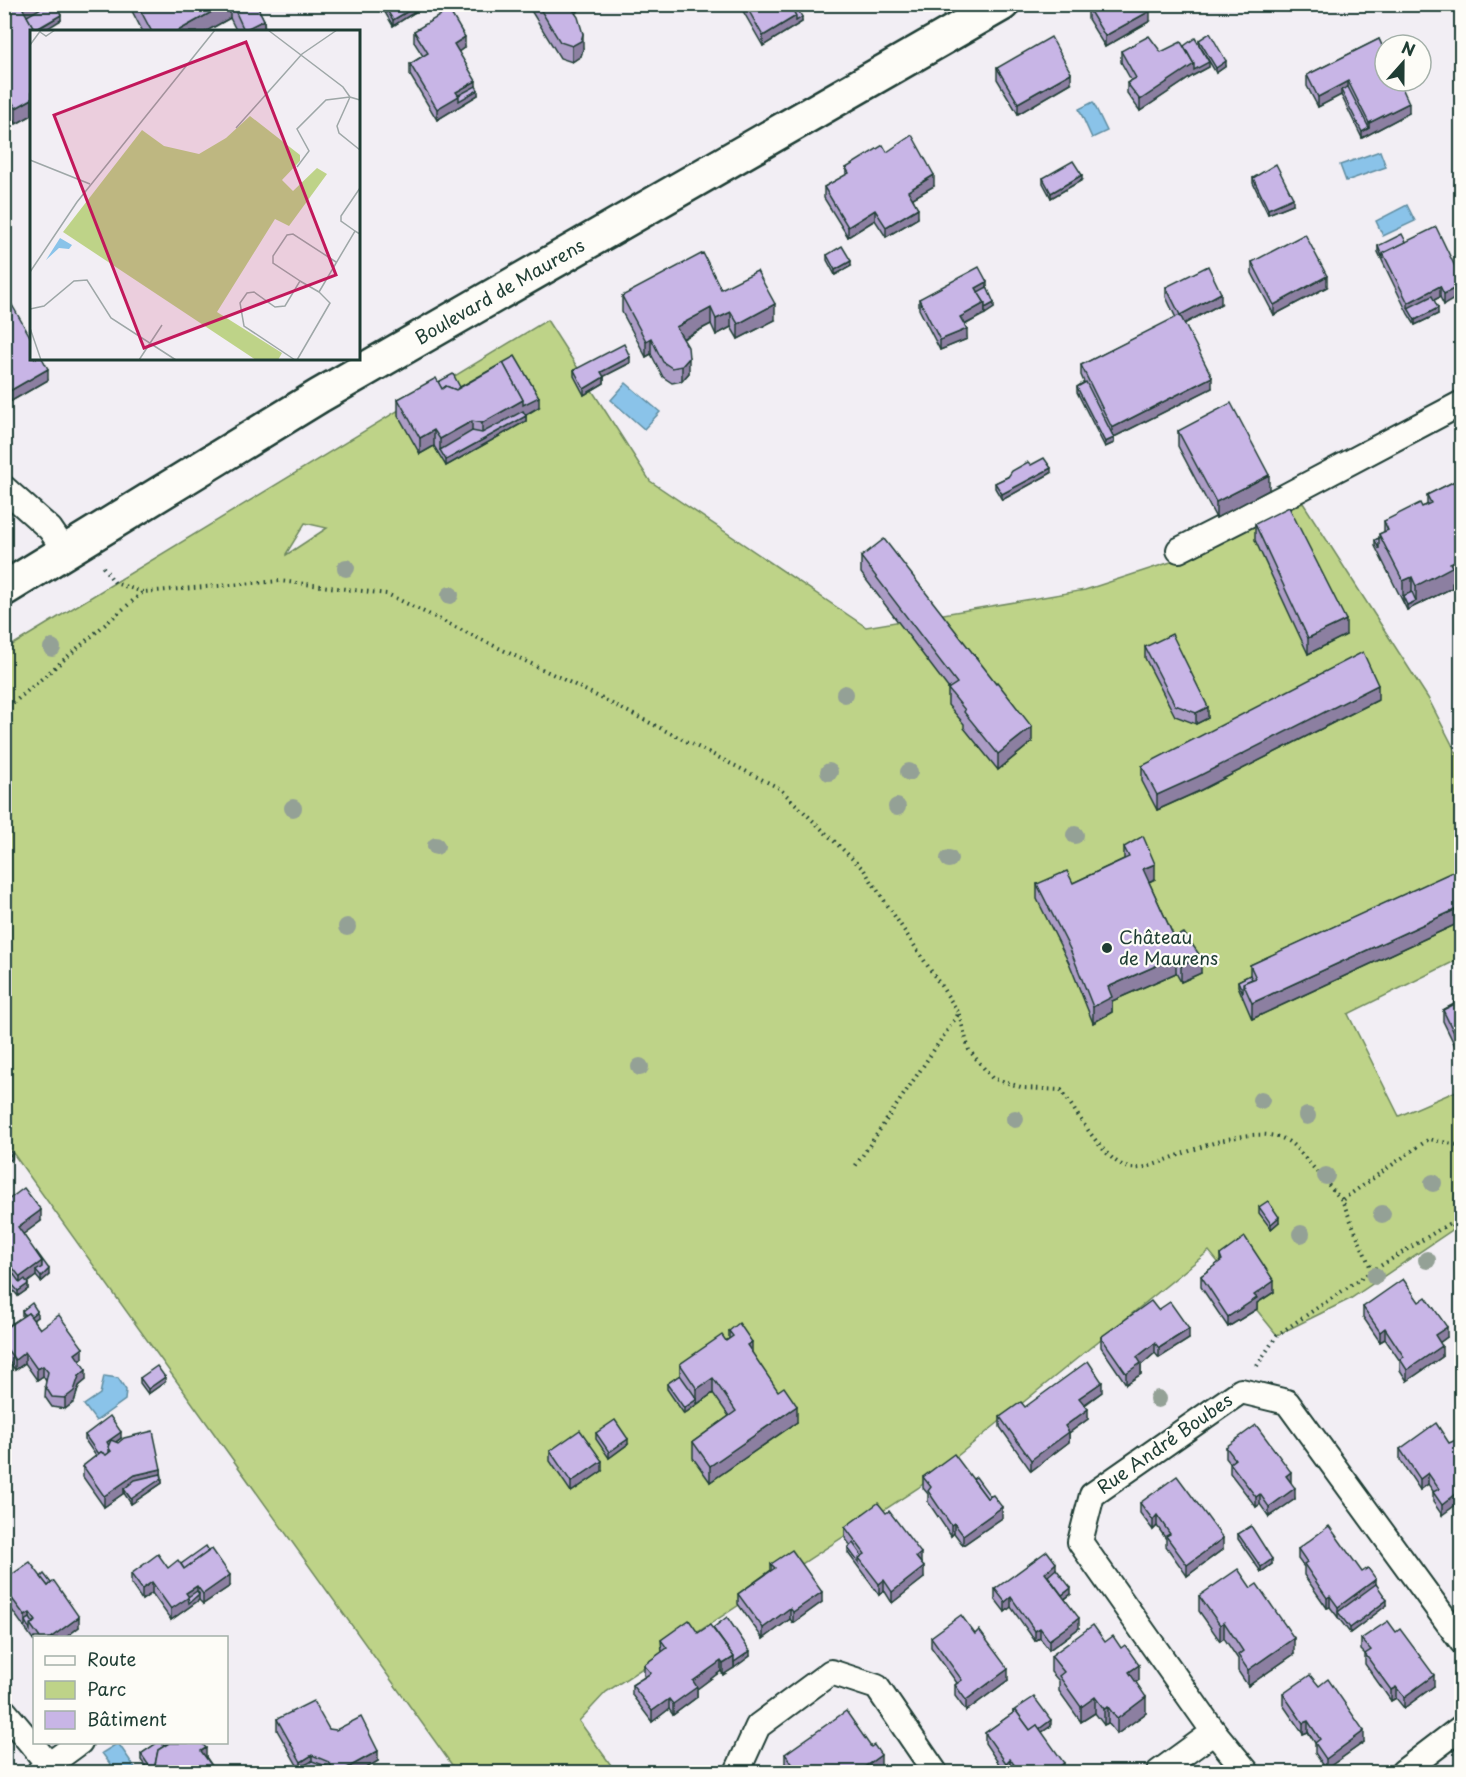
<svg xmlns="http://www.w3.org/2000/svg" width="1466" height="1777" font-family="'Playpen Sans',sans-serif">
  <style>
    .green { fill: #bed388; stroke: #6e885e; stroke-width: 1.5; fill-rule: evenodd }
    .water { fill: #8ac3e9; stroke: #5f8da1; stroke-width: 1.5 }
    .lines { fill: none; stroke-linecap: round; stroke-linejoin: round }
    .street-casing { stroke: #1f3d34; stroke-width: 28 }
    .secondary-casing { stroke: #1f3d34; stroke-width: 38 }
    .path { stroke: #1f3d34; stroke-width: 4; stroke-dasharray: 1.5 4.5; stroke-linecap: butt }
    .street { stroke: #fdfcf7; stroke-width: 24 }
    .secondary { stroke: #fdfcf7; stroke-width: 33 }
    .tree { fill: #94a196 }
    .wall { fill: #ac9cc6; stroke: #1f3d34; stroke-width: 1.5 }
    .shaded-wall { fill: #8c7fa1; stroke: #1f3d34; stroke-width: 1.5 }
    .building { fill: #c8b5e6; stroke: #1f3d34; stroke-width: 1.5 }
    .poi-dot { fill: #1f3d34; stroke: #fdfcf7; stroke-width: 2 }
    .labels { text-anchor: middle; stroke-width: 4.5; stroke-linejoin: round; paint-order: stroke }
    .street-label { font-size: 18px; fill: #1f3d34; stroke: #fdfcf7 }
    .poi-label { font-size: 18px; fill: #1f3d34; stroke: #fdfcf7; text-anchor: start }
    .inset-road { fill: none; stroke: #9ea7a7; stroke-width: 1.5 }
    .view { fill: #c2185b; fill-opacity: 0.15; stroke: #c2185b; stroke-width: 3 }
    .inset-edge { fill: none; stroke: #1f3d34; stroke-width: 3 }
  </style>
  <rect width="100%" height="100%" fill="#f2eef4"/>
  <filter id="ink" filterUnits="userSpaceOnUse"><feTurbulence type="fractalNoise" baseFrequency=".0167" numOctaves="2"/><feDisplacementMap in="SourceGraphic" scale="12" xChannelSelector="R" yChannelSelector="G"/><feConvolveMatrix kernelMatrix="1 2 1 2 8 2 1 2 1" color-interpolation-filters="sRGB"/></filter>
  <g filter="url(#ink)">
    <path class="green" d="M547,320L650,481L866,627L1085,590L1174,561L1303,503L1428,698L1461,762V958L1348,1014L1399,1116L1461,1089V1224L1350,1299L1277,1335L1209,1251L918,1488L606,1692L579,1721L616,1772H457L5,1142L4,650ZM305,523L327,528L286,555V554Z"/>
    <g class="water">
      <path d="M1093,102L1107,131L1092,138L1079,109Z"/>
      <path d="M1380,151L1386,167L1346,181L1340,165Z"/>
      <path d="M1407,205L1415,221L1383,236L1376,221Z"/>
      <path d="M626,383L660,412L644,429L611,400Z"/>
      <path d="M104,1376L118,1378L126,1390L125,1400L96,1421L84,1405L100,1394Z"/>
      <path d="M118,1743L138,1772H116L102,1753Z"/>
    </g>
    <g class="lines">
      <g class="street-casing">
        <g id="street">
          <path d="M4,488L50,529L65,551"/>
          <path d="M1179,550L1286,496L1462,403"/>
          <path d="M4,1711L55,1772"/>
          <path d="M1214,1732L1247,1772"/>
          <path d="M39,1772L80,1742"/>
          <path d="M737,1772L758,1726L831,1672L877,1687L935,1772"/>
          <path d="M1159,1772L1214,1732L1080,1542L1092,1495L1241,1391L1287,1402L1462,1642"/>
          <path d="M1403,1772L1462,1727"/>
        </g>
      </g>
      <g class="secondary-casing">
        <path id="secondary" d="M4,589L319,396L1002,4"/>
      </g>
      <g class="path">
        <path d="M103,567L115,583L143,592"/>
        <path d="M4,711L143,592L280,581L387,594L573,684L779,788L864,870L959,1013L854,1168"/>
        <path d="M959,1014L969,1050L992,1078L1024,1088L1061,1090C1077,1112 1101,1157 1126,1167C1137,1171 1155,1165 1166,1160C1198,1148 1269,1117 1296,1148C1312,1165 1326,1183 1342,1200"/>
        <path d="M1372,1271L1342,1200L1429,1139L1462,1146"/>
        <path d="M1257,1366L1277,1335L1372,1271L1450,1223L1462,1239"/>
      </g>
      <use href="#street" class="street"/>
      <use href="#secondary" class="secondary"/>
    </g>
    <g class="tree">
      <circle cx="346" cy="568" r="9"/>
      <circle cx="450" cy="595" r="9"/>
      <circle cx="52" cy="648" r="9"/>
      <circle cx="845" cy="694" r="9"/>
      <circle cx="829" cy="772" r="9"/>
      <circle cx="909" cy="772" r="9"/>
      <circle cx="897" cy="807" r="9"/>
      <circle cx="293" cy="808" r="9"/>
      <circle cx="1075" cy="835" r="9"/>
      <circle cx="436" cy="846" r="9"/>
      <circle cx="949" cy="859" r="9"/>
      <circle cx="347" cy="927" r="9"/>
      <circle cx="640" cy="1067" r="9"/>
      <circle cx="1261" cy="1100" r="9"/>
      <circle cx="1307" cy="1116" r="9"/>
      <circle cx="1015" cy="1119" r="9"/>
      <circle cx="1326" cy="1176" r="9"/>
      <circle cx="1433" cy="1183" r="9"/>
      <circle cx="1382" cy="1214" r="9"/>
      <circle cx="1301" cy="1234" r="9"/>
      <circle cx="1427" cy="1260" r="9"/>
      <circle cx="1375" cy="1276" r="9"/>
      <circle cx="1158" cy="1399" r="9"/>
    </g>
    <g class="wall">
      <path d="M4,4H58L56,5L61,20L32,32V115L16,124L4,104Z"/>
      <path d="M132,4H256L264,20L265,32H237L230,18L205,32H143L132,11Z"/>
      <path d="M380,4H414L415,12L393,26Z"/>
      <path d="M527,4H589L575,13L583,49L581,56L572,62L560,58Z"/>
      <path d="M739,4H795L802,22L763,46Z"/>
      <path d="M1088,8L1150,21L1105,47L1088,19Z"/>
      <path d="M414,31L465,47L458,52L476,86L478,95L437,120L410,75V64L423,56L414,42Z"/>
      <path d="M1379,39L1409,113L1362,138L1341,95L1318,107L1307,86V75Z"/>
      <path d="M1199,40L1226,66L1216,73L1200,46L1209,67L1194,75L1140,111L1127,93V83L1131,80L1121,62V51L1161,52L1184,46H1199Z"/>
      <path d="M997,68L1071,83L1018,114L997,79Z"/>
      <path d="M887,152L934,186L913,198L918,218L886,237L875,220L848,237L824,198V187L846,175V168Z"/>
      <path d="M1043,178L1082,180L1051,198L1043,183Z"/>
      <path d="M1253,178L1293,204L1268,214L1253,183Z"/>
      <path d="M1406,242L1461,279L1444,305L1440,297L1434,300L1438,314L1415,325L1408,314L1378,252V246Z"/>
      <path d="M827,255L851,266L835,275L827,260Z"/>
      <path d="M1252,262L1327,287L1274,315L1252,273Z"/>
      <path d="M987,287L994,308L965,325L967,339L940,350L919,309V299Z"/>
      <path d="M1166,287L1221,304L1184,324L1212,388L1114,437V443L1105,447L1077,392V387L1084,382L1081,375V365L1176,318L1166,297Z"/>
      <path d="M721,289L775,320L738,339L731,327L716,335L711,324L683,339L689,373L682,381L672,383L663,377L651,354L646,357L622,312V296Z"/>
      <path d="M4,291L48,380L8,403L4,397Z"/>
      <path d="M630,363L604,376V383L584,395L574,376V370Z"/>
      <path d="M438,382L460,387L539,407L526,415V421L446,466L434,446L420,454L398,415V399Z"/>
      <path d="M1178,431L1269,490L1216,518L1178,446Z"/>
      <path d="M1031,465L1051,473L1002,500L995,488V483Z"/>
      <path d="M1461,478V583L1459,580L1452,583V588L1407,610L1375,546V540L1379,538V534L1384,532V521L1427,505V495Z"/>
      <path d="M1255,524L1346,635L1308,654L1255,540Z"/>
      <path d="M861,557L996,683L1032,742L998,770L964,728V724L948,705V689H949L861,573Z"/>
      <path d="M1145,647L1208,718L1196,724L1175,716L1145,658Z"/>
      <path d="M1378,700L1197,792L1157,810L1142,781V766Z"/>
      <path d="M1124,847L1155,879L1149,882L1174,937L1201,973L1181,982L1176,973L1112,1001V1012L1093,1023L1070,965L1037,899V884L1073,883L1124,859Z"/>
      <path d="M1461,869V922L1252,1019L1238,986V981L1250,975V965Z"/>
      <path d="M1461,998V1052L1459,1054L1443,1021V1010L1454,1004V1002Z"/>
      <path d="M4,1203L41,1221L23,1234L49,1275L41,1282L36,1276L27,1282L28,1289L18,1296L4,1280V1274L7,1272V1271L4,1272Z"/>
      <path d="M1259,1207L1279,1222L1271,1229L1259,1213Z"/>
      <path d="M1220,1255L1274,1292L1257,1303V1309L1228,1327L1201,1287V1276L1220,1262Z"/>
      <path d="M1419,1302L1447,1337L1440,1342L1442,1357L1407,1381L1400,1370V1361L1385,1339L1380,1342L1363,1317V1307Z"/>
      <path d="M1158,1310L1189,1339L1159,1358L1155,1353L1141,1365V1374L1126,1384L1101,1347V1337Z"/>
      <path d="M22,1311L37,1317L33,1320L40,1329L83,1358L80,1361L86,1380L79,1386L74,1402L65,1409L52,1407L45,1397L46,1381L43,1376L37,1380L25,1363L15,1370L4,1355V1329L22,1317Z"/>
      <path d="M729,1331L752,1353L797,1422L710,1482L693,1458V1442L729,1416L713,1393L684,1414L667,1389V1384L680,1375V1364L729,1339Z"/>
      <path d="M140,1378L165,1382L148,1394L140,1383Z"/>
      <path d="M1102,1392L1085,1405L1088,1419L1069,1433V1442L1031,1471L1000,1427V1417L1025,1407Z"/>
      <path d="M596,1433L628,1444L609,1458L596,1439Z"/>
      <path d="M85,1435L121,1438L116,1442L161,1469L162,1483L131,1504L124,1493L104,1507L83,1477V1466L96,1456L85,1440Z"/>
      <path d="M1449,1443L1442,1515L1433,1502V1491L1428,1484L1420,1490L1400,1460V1449Z"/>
      <path d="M1226,1447L1291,1483L1295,1499L1269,1517L1260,1504L1256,1507L1230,1473V1463L1226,1458Z"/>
      <path d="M550,1451L602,1471L571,1492L550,1461Z"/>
      <path d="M923,1477L973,1479L990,1496L1002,1518L963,1545L954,1533L951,1536L928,1502V1494L923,1488Z"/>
      <path d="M1140,1503L1223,1549L1187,1576L1166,1546V1539L1157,1526L1153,1530L1140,1513Z"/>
      <path d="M845,1527L921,1563L924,1578L892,1603L884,1590L879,1595L848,1553V1548L851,1546L845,1538Z"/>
      <path d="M1238,1534L1272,1564L1261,1572L1238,1539Z"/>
      <path d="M1298,1549L1362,1572L1376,1584L1387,1605L1350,1633L1330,1607L1327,1608L1304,1575V1567L1298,1559Z"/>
      <path d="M181,1564L230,1586L203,1604L199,1600L171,1620L152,1593L142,1600L131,1584V1574L168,1568Z"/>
      <path d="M771,1564L822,1602L793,1623L790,1619L763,1639L738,1604V1594L771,1570Z"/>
      <path d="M1056,1569L1071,1594L1065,1599L1079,1628L1049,1650L1040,1638L1035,1641L1011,1607L1005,1612L995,1599V1589Z"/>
      <path d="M4,1580L79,1627L65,1638H34V1641L4,1599Z"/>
      <path d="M1199,1596L1294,1654L1248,1686L1238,1671V1659L1224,1638L1220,1641L1199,1611Z"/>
      <path d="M713,1628L750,1656L723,1675L721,1671L697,1689V1697L673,1715L669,1709L652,1722L632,1695V1685L645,1677L644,1676V1665L662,1652L661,1640L698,1633Z"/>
      <path d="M975,1634L1008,1680L966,1711L955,1696V1685L957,1683L931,1647V1637Z"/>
      <path d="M1361,1639L1434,1686L1404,1708L1396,1698L1391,1701L1365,1664V1654L1361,1650Z"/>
      <path d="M1105,1642L1139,1680L1136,1682L1146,1713L1117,1734L1108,1723L1104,1725L1095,1713L1081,1722L1059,1691V1681L1051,1672V1656Z"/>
      <path d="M1319,1686L1364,1742L1326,1769L1315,1753V1743L1308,1732L1303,1734L1283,1705V1694Z"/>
      <path d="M1013,1711L1051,1726L1042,1732L1064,1773H1012L1010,1770L1007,1773H1005L985,1743V1733L1013,1713Z"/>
      <path d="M277,1719L329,1729L378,1761L358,1773L301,1772L277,1730Z"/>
      <path d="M157,1743H202L206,1757L217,1773H150L141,1760V1754Z"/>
      <path d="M871,1747L881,1766L871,1773H791L785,1764V1754Z"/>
    </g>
    <g class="shaded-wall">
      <path d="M17,4H58L25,23Z"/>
      <path d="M226,4H230V18L205,32H176Z"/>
      <path d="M567,4H589L567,17Z"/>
      <path d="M415,7V12L393,26V20Z"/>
      <path d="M1150,11V21L1105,47V36Z"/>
      <path d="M61,15V20L42,32H33Z"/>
      <path d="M796,16L802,17V22L763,46V36Z"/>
      <path d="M264,20V32H244V30Z"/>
      <path d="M583,34V49L581,56L572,62V46Z"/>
      <path d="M465,37V47L454,55V44Z"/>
      <path d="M1226,61V66L1216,73V68Z"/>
      <path d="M1209,62V67L1194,75L1140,111V100L1194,64Z"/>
      <path d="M1071,73V83L1018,114V103Z"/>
      <path d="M476,81V91L478,90V95L437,120V109L456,92Z"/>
      <path d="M1348,81V92L1341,90V95L1318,107V97Z"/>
      <path d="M32,99V115L16,124V108Z"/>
      <path d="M1409,103V113L1362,138V132L1369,128V123Z"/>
      <path d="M934,175V186L908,201V191Z"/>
      <path d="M1082,175V180L1051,198V193Z"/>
      <path d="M1293,198V204L1268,214V209Z"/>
      <path d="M918,208V218L886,237V227Z"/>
      <path d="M875,210V220L848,237V227Z"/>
      <path d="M851,261V266L835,275V270Z"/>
      <path d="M1327,276V287L1274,315V305Z"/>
      <path d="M987,282V293L978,297L976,288Z"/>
      <path d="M1461,285V295L1444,305V294Z"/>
      <path d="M1440,286V297L1411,312L1408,308V303Z"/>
      <path d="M1221,293V304L1180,326V315Z"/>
      <path d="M985,303V314L960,327V317Z"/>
      <path d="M994,303V308L985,314V308Z"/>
      <path d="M775,304V320L738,339V324Z"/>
      <path d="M711,308V324L676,342V327Z"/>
      <path d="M1438,308V314L1415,325V320Z"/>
      <path d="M731,312V327L716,335V319Z"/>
      <path d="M967,329V339L940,350V340Z"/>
      <path d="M651,338V354L646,357V341Z"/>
      <path d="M630,357V363L601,378V372Z"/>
      <path d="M689,358V373L682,381V366Z"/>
      <path d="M48,369V380L8,403V392Z"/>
      <path d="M604,377V383L584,395V389Z"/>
      <path d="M1212,377V388L1112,438V428Z"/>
      <path d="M539,397V407L482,439V423L523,400Z"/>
      <path d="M526,416V421L446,466V460Z"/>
      <path d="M472,421V437L440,450V439Z"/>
      <path d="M434,430V446L420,454V438Z"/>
      <path d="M1114,438V443L1105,447V442Z"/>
      <path d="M1051,468V473L1002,500V494Z"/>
      <path d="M1269,475V490L1216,518V502Z"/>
      <path d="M1459,559V580L1452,583V588L1407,610V605L1416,601V586L1450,563Z"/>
      <path d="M1412,577V597L1403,596V602V581Z"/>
      <path d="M1346,620V635L1308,654V638Z"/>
      <path d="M1378,685V700L1197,792L1157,810V795Z"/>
      <path d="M1208,707V718L1196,724V713Z"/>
      <path d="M1032,727V742L998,770V754Z"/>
      <path d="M1155,864V879L1143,884V869Z"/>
      <path d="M1461,907V922L1252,1019V1003Z"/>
      <path d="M1176,957V973L1112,1001V1012L1093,1023V1007L1108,987Z"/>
      <path d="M1201,957V973L1181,982V966Z"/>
      <path d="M1461,1042V1052L1459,1054V1043Z"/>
      <path d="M12,1154V1159L4,1164V1159Z"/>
      <path d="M41,1210V1221L18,1238V1227Z"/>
      <path d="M1279,1217V1222L1271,1229V1224Z"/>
      <path d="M7,1260V1271L4,1272V1262Z"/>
      <path d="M42,1261V1272L36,1271V1276L20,1288V1277Z"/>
      <path d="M49,1269V1275L41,1282V1277Z"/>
      <path d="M1274,1281V1292L1257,1303V1309L1228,1327V1317L1254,1295Z"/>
      <path d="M28,1284V1289L18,1296V1291Z"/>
      <path d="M37,1311V1317L27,1324V1319Z"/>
      <path d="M1447,1327V1337L1435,1346V1335Z"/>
      <path d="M1385,1328V1339L1380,1342V1332Z"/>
      <path d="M1189,1329V1339L1159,1358V1348Z"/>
      <path d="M752,1342V1358L747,1345Z"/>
      <path d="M1155,1343V1353L1141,1365V1374L1126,1384V1373L1137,1357Z"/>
      <path d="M1442,1346V1357L1407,1381V1370Z"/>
      <path d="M83,1348V1358L75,1365V1354Z"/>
      <path d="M25,1352V1363L15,1370V1360Z"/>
      <path d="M43,1366V1376L37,1380V1369Z"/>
      <path d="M86,1370V1380L79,1386L74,1402L65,1409V1398L79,1376Z"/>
      <path d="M165,1377V1382L148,1394V1389Z"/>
      <path d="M713,1378V1393L697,1404V1389Z"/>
      <path d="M1102,1382V1392L1079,1408V1398Z"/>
      <path d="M697,1399V1404L684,1414V1408Z"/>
      <path d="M797,1406V1422L710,1482V1466Z"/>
      <path d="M1088,1409V1419L1069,1433V1442L1031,1471V1460L1065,1426Z"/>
      <path d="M121,1432V1438L107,1448V1442Z"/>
      <path d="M628,1439V1444L609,1458V1452Z"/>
      <path d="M602,1461V1471L571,1492V1482Z"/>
      <path d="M161,1469L162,1483L131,1504V1499L124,1489V1493L104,1507V1496L135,1475Z"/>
      <path d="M1291,1472V1483L1286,1476Z"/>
      <path d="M1428,1473V1484L1420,1490V1479Z"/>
      <path d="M1295,1488V1499L1269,1517V1507Z"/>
      <path d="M1461,1490V1501L1442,1515V1505Z"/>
      <path d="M1260,1494V1504L1256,1507V1497Z"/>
      <path d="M1002,1507V1518L963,1545V1535Z"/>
      <path d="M1157,1515V1526L1153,1530V1520Z"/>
      <path d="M954,1523V1533L951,1536V1525Z"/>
      <path d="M1223,1538V1549L1187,1576V1565Z"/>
      <path d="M921,1553V1564L916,1557Z"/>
      <path d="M1272,1559V1564L1261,1572V1567Z"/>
      <path d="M1056,1563V1574L1048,1581L1045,1573Z"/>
      <path d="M924,1567V1578L892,1603V1592Z"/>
      <path d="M230,1575V1586L203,1604V1594Z"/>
      <path d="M1376,1579V1590L1338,1612V1618V1607Z"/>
      <path d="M884,1580V1590L879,1595V1584Z"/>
      <path d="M152,1582V1593L142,1600V1589Z"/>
      <path d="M197,1586V1596L199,1594V1600L171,1620V1609L186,1593Z"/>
      <path d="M1071,1588V1594L1060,1602V1597Z"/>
      <path d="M822,1592V1602L793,1623V1612Z"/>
      <path d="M1330,1596V1607L1327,1608V1598Z"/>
      <path d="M1011,1597V1607L1005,1612V1602Z"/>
      <path d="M1387,1600V1605L1350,1633V1628Z"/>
      <path d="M790,1608V1619L763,1639V1628Z"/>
      <path d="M30,1613V1624L25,1621V1627V1616Z"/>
      <path d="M79,1617V1627L65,1638H50Z"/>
      <path d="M1079,1618V1628L1049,1650V1640Z"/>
      <path d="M1224,1622V1638L1220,1641V1625Z"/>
      <path d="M1040,1628V1638L1035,1641V1631Z"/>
      <path d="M1294,1638V1654L1248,1686V1670Z"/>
      <path d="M750,1651V1656L734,1668V1662Z"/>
      <path d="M734,1657V1668L723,1675V1664Z"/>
      <path d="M721,1661V1671L697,1689V1697L673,1715V1704L693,1681Z"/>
      <path d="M1139,1665V1680L1129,1688V1672Z"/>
      <path d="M1008,1669V1680L966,1711V1700Z"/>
      <path d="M1434,1675V1686L1404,1708V1697Z"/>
      <path d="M1396,1687V1698L1391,1701V1690Z"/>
      <path d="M1095,1697V1713L1081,1722V1707Z"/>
      <path d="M1146,1697V1713L1117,1734V1719Z"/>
      <path d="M669,1699V1709L652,1722V1711Z"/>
      <path d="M1108,1707V1723L1104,1725V1709Z"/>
      <path d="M1051,1720V1726L1030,1740V1735Z"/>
      <path d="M1308,1721V1732L1303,1734V1723Z"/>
      <path d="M1364,1731V1742L1326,1769V1759Z"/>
      <path d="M206,1748V1764L201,1751Z"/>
      <path d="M378,1751V1761L358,1773H338Z"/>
      <path d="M312,1755V1766L301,1767V1772V1762Z"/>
      <path d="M881,1755V1766L871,1773H856Z"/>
      <path d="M1010,1759V1770L1007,1773H1006V1763Z"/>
      <path d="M1064,1763V1773H1051Z"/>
    </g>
    <g class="building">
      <path d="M8,4H30L23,9L36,32H32V99L16,108L4,89V7Z"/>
      <path d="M48,4H56L61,15L35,30L27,16Z"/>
      <path d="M137,4H226L176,32H152Z"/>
      <path d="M232,4H256L264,20L244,30Z"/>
      <path d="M383,4H414L415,7L393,20Z"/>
      <path d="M537,4H569L578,17L583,34L581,41L572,46L560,42Z"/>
      <path d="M745,4H790L796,16L763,36Z"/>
      <path d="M790,4H795L802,17L796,21V16Z"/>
      <path d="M1095,4H1146L1150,11L1105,36L1088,8Z"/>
      <path d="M449,10L465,37L454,44L476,81L456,92L459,96L437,109L410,64L428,53L414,31Z"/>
      <path d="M1210,33L1226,61L1216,68L1199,40Z"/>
      <path d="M1149,36L1161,52L1181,42L1194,64L1140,100L1127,83L1136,78L1121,51Z"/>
      <path d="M1051,37L1071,73L1018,103L997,68Z"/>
      <path d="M1195,38L1209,62L1194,70V64L1184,46Z"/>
      <path d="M1379,39L1385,52V81H1399L1409,103L1369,123L1348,81L1318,97L1307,75Z"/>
      <path d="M476,86L478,90L459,101V95Z"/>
      <path d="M1348,87L1369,128L1362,132L1341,90Z"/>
      <path d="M912,135L934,175L908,191L918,208L886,227L875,210L848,227L824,187L849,173L846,168L883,145L887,152Z"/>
      <path d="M1073,161L1082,175L1051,193L1043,178Z"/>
      <path d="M1276,164L1293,198L1268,209L1253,178Z"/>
      <path d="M1436,227L1461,279V285L1444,294L1440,286L1408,303L1383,253Z"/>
      <path d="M1305,234L1327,276L1274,305L1252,262Z"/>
      <path d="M1402,234L1406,242L1383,253V259L1378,246Z"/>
      <path d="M842,246L851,261L835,270L827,255Z"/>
      <path d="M703,253L721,289L757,271L775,304L738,324L731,312L716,319L711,308L676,327L688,347L689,358L682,366L672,368L663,362L651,338L646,341L622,296Z"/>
      <path d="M1208,266L1221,293L1180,315L1212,377L1112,428L1081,365L1180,315L1166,287Z"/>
      <path d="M979,267L987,282L976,288L985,303L960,317L967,329L940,340L919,299Z"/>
      <path d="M987,287L994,303L985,308V303L978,292Z"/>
      <path d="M4,291L32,340V358H42L48,369L8,392L4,386Z"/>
      <path d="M1432,296L1438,308L1415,320L1408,308Z"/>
      <path d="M624,344L630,357L601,372L604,377L584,389L574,370Z"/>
      <path d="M515,356L539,397L523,405V400L503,363L456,390L446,386L442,389L438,382L453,374L460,387Z"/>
      <path d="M503,363L523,400L482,423L472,421L440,439L434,430L420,438L398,399L436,378L442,389L446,386L456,390Z"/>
      <path d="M1086,382L1114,438L1105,442L1077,387Z"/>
      <path d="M1231,403L1269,475L1216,502L1178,431Z"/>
      <path d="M523,411L526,416L446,460L440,450L472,431L482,433Z"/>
      <path d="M1044,458L1051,468L1002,494L995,483L1008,477L1012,471L1028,462L1031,465Z"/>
      <path d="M1461,478V563L1459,559L1450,563L1452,567L1416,586L1412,577L1403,581L1379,534L1388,530L1384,521L1420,503L1422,507L1431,503L1427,495Z"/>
      <path d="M1289,507L1346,620L1308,638L1255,524Z"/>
      <path d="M1379,538V549L1375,540Z"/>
      <path d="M884,539L996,683L997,682L1032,727L998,754L964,712L965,710L948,689L957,683L861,557Z"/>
      <path d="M1412,592L1416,601L1407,605L1403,596Z"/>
      <path d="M1172,634L1208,707L1196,713L1175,705L1145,647Z"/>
      <path d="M1363,652L1378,685L1197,777L1157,795L1142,766Z"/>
      <path d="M1143,836L1155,864L1143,869L1174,937L1184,933L1201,957L1181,966L1176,957L1108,987L1112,997L1093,1007L1070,949L1037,884L1067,871L1073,883L1129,857L1124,847Z"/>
      <path d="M1461,868V907L1252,1003L1243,983L1256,978L1250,965Z"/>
      <path d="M1250,975L1252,979L1243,983V993L1238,981Z"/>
      <path d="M1461,998V1001L1455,1004L1454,1002Z"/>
      <path d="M1461,1001V1042L1459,1043L1443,1010Z"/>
      <path d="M4,1143L12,1154L4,1159Z"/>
      <path d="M24,1188L41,1210L18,1227L42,1261L20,1277L7,1260L4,1262V1203Z"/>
      <path d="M1268,1201L1279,1217L1271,1224L1259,1207Z"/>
      <path d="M1245,1237L1274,1281L1254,1295L1257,1298L1228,1317L1201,1276L1222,1260L1220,1255Z"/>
      <path d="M36,1251L49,1269L41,1277L36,1271L42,1267V1261Z"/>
      <path d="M10,1269L20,1283L25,1279L28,1284L18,1291L4,1275Z"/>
      <path d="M1403,1279L1419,1302L1426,1297L1447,1327L1435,1335L1442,1346L1407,1370L1400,1359L1404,1357L1385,1328L1380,1332L1363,1307Z"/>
      <path d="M1151,1301L1158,1310L1170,1302L1189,1329L1159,1348L1155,1343L1137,1357L1141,1363L1126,1373L1101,1337Z"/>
      <path d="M32,1303L37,1311L31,1316L28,1313L25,1315L22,1311Z"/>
      <path d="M28,1313L40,1329L59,1315L83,1348L75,1354L86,1370L79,1376L74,1391L65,1398L52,1397L45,1386L48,1372L43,1366L37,1369L25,1352L15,1360L4,1345V1329Z"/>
      <path d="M739,1323L752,1342L747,1345L778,1391L784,1387L797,1406L710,1466L693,1442L736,1411L713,1378L697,1389L680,1364L722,1335L726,1341L733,1336L729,1331Z"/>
      <path d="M1088,1361L1102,1382L1079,1398L1088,1409L1065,1426L1069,1432L1031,1460L1000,1417L1021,1402L1025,1407Z"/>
      <path d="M157,1366L165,1377L148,1389L140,1378Z"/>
      <path d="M680,1375L697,1399L684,1408L667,1384Z"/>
      <path d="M110,1416L121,1432L107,1442L109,1446V1453L106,1455L101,1452L98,1454L85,1435Z"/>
      <path d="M615,1420L628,1439L609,1452L596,1433Z"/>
      <path d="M1436,1423L1449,1443L1456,1440L1461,1448V1490L1442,1505L1433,1492L1439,1489L1428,1473L1420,1479L1400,1449Z"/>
      <path d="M1256,1425L1291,1472L1286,1476L1295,1488L1269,1507L1260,1494L1256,1497L1230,1463L1235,1459L1226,1447Z"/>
      <path d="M580,1430L602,1461L571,1482L550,1451Z"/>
      <path d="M153,1431L161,1469L135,1475L104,1496L83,1466L101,1452L106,1455L111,1451L108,1447L111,1440L118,1443L124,1438Z"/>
      <path d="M954,1454L987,1498L993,1495L1002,1507L963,1535L954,1523L951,1525L928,1491L931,1487L923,1477Z"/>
      <path d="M161,1474L162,1478L131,1499L124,1489L135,1480Z"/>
      <path d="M1177,1476L1223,1538L1187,1565L1166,1536L1170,1534L1157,1515L1153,1520L1140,1503Z"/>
      <path d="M976,1477L990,1496L987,1498L973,1479Z"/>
      <path d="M878,1503L886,1513L889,1511L921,1553L916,1557L924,1567L892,1592L884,1580L879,1584L859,1558L865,1554L845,1527Z"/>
      <path d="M1251,1526L1272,1559L1261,1567L1238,1534Z"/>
      <path d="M1329,1526L1362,1572L1368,1568L1376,1579L1338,1607L1330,1596L1327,1598L1304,1564L1307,1562L1298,1549Z"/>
      <path d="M853,1543L862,1556L859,1558V1563L848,1548Z"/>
      <path d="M206,1546L209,1551L184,1569L181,1564Z"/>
      <path d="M212,1549L230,1575L203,1594L197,1586L186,1593L189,1597L171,1609L152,1582L142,1589L131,1574L158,1554L168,1568L178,1560L184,1569Z"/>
      <path d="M792,1550L822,1592L793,1612L790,1608L763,1628L738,1594L775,1568L771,1564Z"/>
      <path d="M1047,1551L1056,1563L1045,1573L1079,1618L1049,1640L1040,1628L1035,1631L1011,1597L1005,1602L995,1589Z"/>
      <path d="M30,1562L48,1586L54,1581L79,1617L50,1638H40L30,1624L36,1621L30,1613L25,1616L4,1588V1580Z"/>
      <path d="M1056,1569L1071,1588L1062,1595L1048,1576Z"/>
      <path d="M1238,1569L1251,1588L1257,1584L1294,1638L1248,1670L1238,1655L1243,1651L1224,1622L1220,1625L1199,1596Z"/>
      <path d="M44,1574L51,1583L48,1586L41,1577Z"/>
      <path d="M1376,1584L1387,1600L1350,1628L1338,1612Z"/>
      <path d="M197,1591L199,1594L189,1603L188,1597Z"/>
      <path d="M961,1615L975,1634L979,1630L1008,1669L966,1700L955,1685L962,1680L931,1637Z"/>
      <path d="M727,1617L750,1651L734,1662V1657L713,1628Z"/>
      <path d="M30,1618L33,1623L30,1624V1630L25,1621Z"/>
      <path d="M689,1620L698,1633L710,1625L734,1657L723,1664L721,1661L693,1681L697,1687L673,1704L669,1699L652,1711L632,1685L651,1673L644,1665L667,1648L661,1640Z"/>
      <path d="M1388,1621L1396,1632L1400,1629L1434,1675L1404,1697L1396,1687L1391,1690L1365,1654L1371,1650L1361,1639Z"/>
      <path d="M1093,1625L1105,1642L1113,1636L1121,1648L1125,1645L1139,1665L1129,1672L1146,1697L1117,1719L1108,1707L1104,1709L1095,1697L1081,1707L1059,1676L1064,1672L1051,1656Z"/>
      <path d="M1310,1675L1319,1686L1328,1679L1364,1731L1326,1759L1315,1743L1320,1739L1308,1721L1303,1723L1283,1694Z"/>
      <path d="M1034,1697L1051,1720L1039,1729L1037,1725L1030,1730L1016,1711L1014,1713L1013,1711Z"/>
      <path d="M313,1701L329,1729L336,1730L361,1717L378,1751L338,1773H336L329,1762L312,1755L301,1762L277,1719Z"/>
      <path d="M846,1711L871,1747L874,1745L881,1755L856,1773H799L785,1754Z"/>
      <path d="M1016,1711L1030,1730L1037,1725L1064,1763L1051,1773H1020L1010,1759L1006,1763L985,1733Z"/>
      <path d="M157,1743H162L164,1746L158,1750L155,1765V1773H154L141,1754Z"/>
      <path d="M169,1743H202L206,1748L201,1751L217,1773H168L164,1766L155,1765L158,1750Z"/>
      <path d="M312,1761L329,1767L333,1773H318L301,1767Z"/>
    </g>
  </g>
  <circle class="poi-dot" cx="1107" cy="948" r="6"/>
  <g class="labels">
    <g class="street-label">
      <text transform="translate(500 292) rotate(-30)" y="6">Boulevard de Maurens</text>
      <text transform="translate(1165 1444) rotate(-35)" y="6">Rue André Boubes</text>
    </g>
    <g class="poi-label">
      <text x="1119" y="944">Château<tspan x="1119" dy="21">de Maurens</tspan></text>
    </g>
  </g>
  <g transform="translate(30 30)">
    <rect width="330" height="330" fill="#f2eef4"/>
    <path d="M220,86L270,125V131L252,150L263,161L287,138L297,144L259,196L245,189L187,282L252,323L248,330H226L33,202L112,100L134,116L169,124L196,108Z" fill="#bed388"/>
    <path d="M30,208L42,215L39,219L29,218L16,230Z" fill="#8ac3e9"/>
    <path class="inset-road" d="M238,0L313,57L320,67L330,70M10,2L16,6L25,0M0,15L11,0M320,67L307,96L309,103L330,120M206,98L272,24L307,0M0,130L60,154M267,137L279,121L267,99L296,70L320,67M325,201L311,191V186L330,158M0,242L47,172L185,0M270,251L289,262M0,279L14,276L44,251L57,250L81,288L146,330M0,298L11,330M109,330L132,295M265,330L214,296L210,273L217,263L224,262L245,277L255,276L270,251L243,233V226L257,205L263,204L306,232M267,330L300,273L289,262L325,201L330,204"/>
    <path class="view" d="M216,12L306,245L114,318L24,85Z"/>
    <rect width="330" height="330" class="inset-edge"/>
  </g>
  <rect width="1466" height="1777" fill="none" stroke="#fdfcf7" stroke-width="24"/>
  <rect x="12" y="12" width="1442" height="1753" fill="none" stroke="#1f3d34" stroke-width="2" filter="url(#ink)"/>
  <rect x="33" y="1636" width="195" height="108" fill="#fdfcf7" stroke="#a4b0a9" stroke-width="1.5"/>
  <rect x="45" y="1656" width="30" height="9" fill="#fdfcf7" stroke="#a4b0a9" stroke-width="1.5"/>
  <text x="87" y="1666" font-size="18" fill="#1f3d34">Route</text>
  <rect x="45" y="1681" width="30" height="18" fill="#bed388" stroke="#a4b0a9" stroke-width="1.5"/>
  <text x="87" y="1696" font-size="18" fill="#1f3d34">Parc</text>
  <rect x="45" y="1711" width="30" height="18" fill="#c8b5e6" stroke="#a4b0a9" stroke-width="1.5"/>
  <text x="87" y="1726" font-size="18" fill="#1f3d34">Bâtiment</text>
  <g transform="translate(1403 63) rotate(21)"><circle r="28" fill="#fdfcf7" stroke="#a4b0a9" stroke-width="1.5"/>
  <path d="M0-4.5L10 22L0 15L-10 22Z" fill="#1f3d34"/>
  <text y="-9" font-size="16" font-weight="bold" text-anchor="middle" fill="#1f3d34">N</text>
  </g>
</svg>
